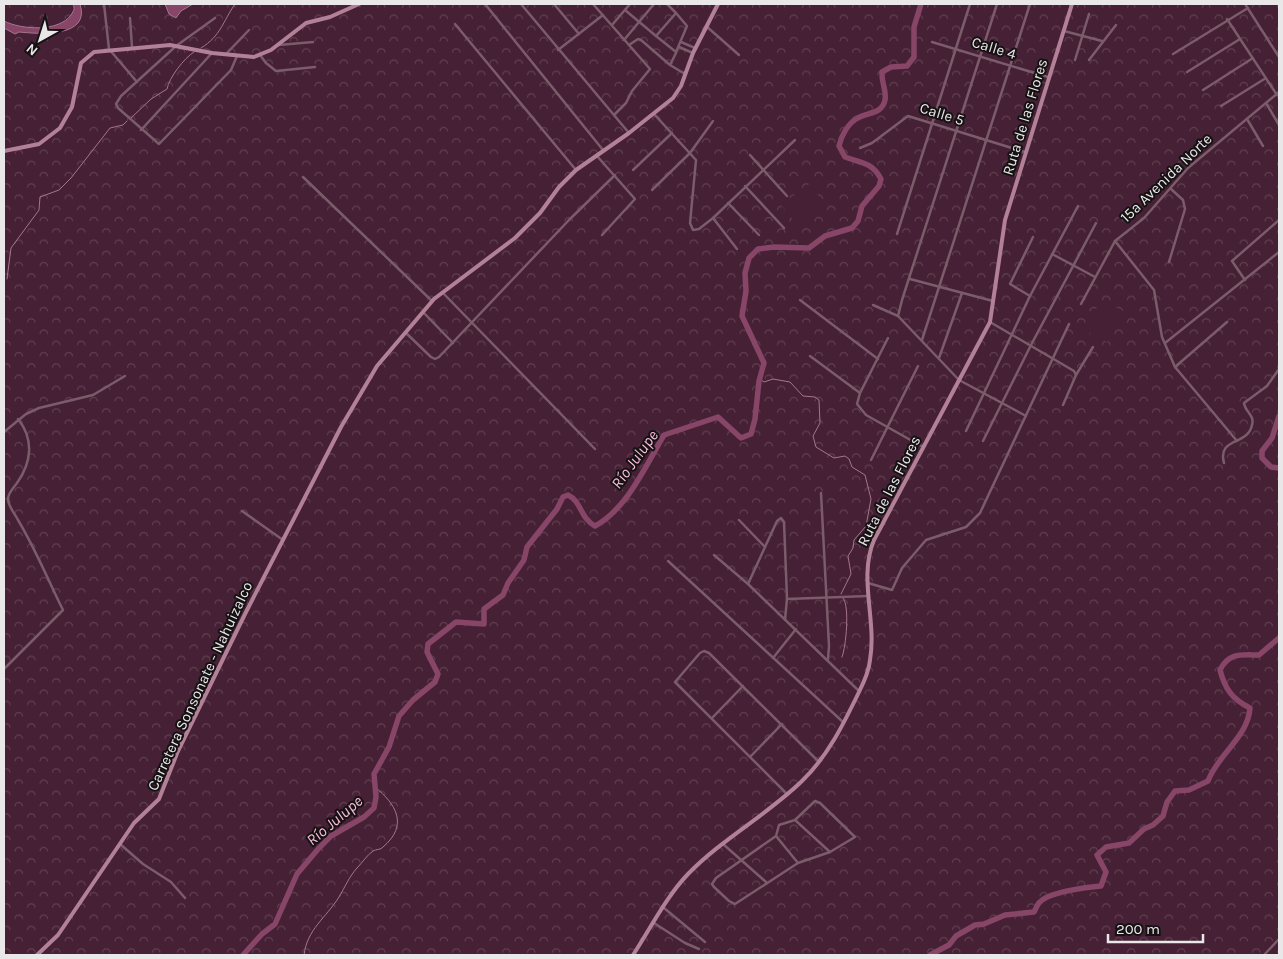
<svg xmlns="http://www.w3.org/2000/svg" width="1283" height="959" font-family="Karla,sans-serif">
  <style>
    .park { fill: url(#park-crowns) }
    .pitch { fill: #462034 }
    .water { fill: #874567; stroke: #a5768e }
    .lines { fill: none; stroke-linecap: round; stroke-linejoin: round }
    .stream { stroke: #a5768e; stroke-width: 1 }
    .river { stroke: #874567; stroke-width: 5.5 }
    .street { stroke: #7b5c6b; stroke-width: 2.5 }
    .secondary { stroke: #b28198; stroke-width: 4 }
    .labels { text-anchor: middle; stroke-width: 4; stroke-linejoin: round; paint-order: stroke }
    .street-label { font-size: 15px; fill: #eae7e8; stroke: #161214 }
    .water-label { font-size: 16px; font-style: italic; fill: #fabeda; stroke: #161214 }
  </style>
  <defs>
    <pattern id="park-crowns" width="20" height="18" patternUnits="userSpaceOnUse" patternTransform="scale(1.25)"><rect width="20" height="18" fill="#462034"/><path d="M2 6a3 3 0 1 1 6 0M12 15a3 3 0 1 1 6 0" fill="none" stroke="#614051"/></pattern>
  </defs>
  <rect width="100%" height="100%" fill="#1f1b1d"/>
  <rect class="park" x="4" y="4" width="1275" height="951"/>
  <g class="pitch">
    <path d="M809,184L824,203L796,223L781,205Z"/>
    <path d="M1101,300L1123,311L1107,342L1085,330Z"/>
  </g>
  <g class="water">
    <path d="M73,4H80C91,38 39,34 19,32L15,34L4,28V21C22,30 59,32 71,15C74,10 75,9 73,4Z"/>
    <path d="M165,4H193L181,11L176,18L169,14Z"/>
  </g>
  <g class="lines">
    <g class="stream">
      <path d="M201,48C221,36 223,21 235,4"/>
      <path d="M131,118L151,99L167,89C169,78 184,58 194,52"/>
      <path d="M7,279L11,248L39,210L40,197L59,190L71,178L110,128L123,125L127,121"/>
      <path d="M760,379L764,382L773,379L790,382L803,396L815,397L819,400L820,423L813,436L816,447L834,458L845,456L849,459L852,467L865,475L871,499L866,526L854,540L853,548L848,556L851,574L841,594"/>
      <path d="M842,657C846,647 850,606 843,598"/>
      <path d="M304,955C307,929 326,918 339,897C345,887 349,877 357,868C362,863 367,855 373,851C376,849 381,850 383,847C409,825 396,804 375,787"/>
    </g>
    <g class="river">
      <path d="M1279,416L1272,438L1262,451V458L1271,467L1279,468"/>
      <path d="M243,955L262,934L275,924L297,874L319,848L331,836L364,817L374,808L376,797L374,774L389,747L399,716L413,700L435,682L438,674L427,652L428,644L456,622L484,624V609L503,595L508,583L524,560L527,547L557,509L563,497L568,495C582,502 580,518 595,526C627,509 646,465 664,435L718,417L741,438L751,434L755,419L759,381L764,363L742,316L746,291L745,273L749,258L758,249L774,247L809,248L825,236L852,228L858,221L862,206L879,186L881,179C872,162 861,163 845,157L839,146C841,136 848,124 856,119C866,112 882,115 885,100C887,91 881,82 882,72L891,67L907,66L914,57V27L921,4"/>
      <path d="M930,955L949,945L956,936L975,925L984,924L1005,915L1034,912C1036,909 1037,904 1040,902C1049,892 1087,887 1101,886L1106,872L1097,855L1106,847L1129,843L1144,829L1153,825L1163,816L1167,802L1175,791L1189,790L1208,781C1218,754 1248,737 1250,708C1232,699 1225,689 1220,670C1229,652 1242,655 1259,655L1279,638"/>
    </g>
    <g class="street">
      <path d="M104,4L109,49L137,82"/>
      <path d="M485,4L603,150"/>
      <path d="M521,4L629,133"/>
      <path d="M554,4L579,34"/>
      <path d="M593,4L650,69L632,91L626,103L614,115"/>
      <path d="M667,4L676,13"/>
      <path d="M997,4L902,300L898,316L959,380L1026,416"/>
      <path d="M1245,4L1279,57"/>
      <path d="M625,10L656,36"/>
      <path d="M676,13L687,26L676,52L656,36Z"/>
      <path d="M130,18L132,47"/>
      <path d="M215,18L176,46L121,96L116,104L118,108L159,144L231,70L237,56"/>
      <path d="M1227,19L1277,95"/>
      <path d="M455,24L576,170"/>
      <path d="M612,25L630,4"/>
      <path d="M706,26L739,55"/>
      <path d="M1064,31L1102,41"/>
      <path d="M624,40L654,4"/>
      <path d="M681,42L695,48"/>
      <path d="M932,42L1048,77"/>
      <path d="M279,45L313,42"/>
      <path d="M629,45L638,39L641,40L670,65L685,74"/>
      <path d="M679,47L693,53"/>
      <path d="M558,50L603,15"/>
      <path d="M227,53L249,30"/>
      <path d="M1173,54L1248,8"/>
      <path d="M260,55L266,63L276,71L315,67"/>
      <path d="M1075,60L1089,14"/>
      <path d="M1089,60L1116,25"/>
      <path d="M670,65L676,53"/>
      <path d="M1187,72L1240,39"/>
      <path d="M1203,90L1253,58"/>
      <path d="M1266,103L1279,125"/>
      <path d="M1221,106L1266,78"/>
      <path d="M654,114L696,160L690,223L693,230L699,229L713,218L795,140"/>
      <path d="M1247,119L1263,146"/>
      <path d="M141,130L212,53"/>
      <path d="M860,148L872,143L908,116L1025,152"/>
      <path d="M750,155L787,196"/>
      <path d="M597,156L635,199L602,235"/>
      <path d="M633,170L672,133"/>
      <path d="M303,177L432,301"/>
      <path d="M745,186L784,228"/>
      <path d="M652,190L690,153L713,121"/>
      <path d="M728,203L759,235"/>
      <path d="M713,218L737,249"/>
      <path d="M897,234L970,4"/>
      <path d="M1115,241L1154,290L1162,337L1175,367L1237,441"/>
      <path d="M1052,254L1095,277"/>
      <path d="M1169,262L1185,209L1183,200L1171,189"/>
      <path d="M910,279L993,301"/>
      <path d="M1245,280L1232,261L1279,220"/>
      <path d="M442,292L595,449"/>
      <path d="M1030,296L1010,284L1033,237"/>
      <path d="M800,300L878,359"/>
      <path d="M1081,304L1115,241L1144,218L1188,168L1279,92"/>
      <path d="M873,305L898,316"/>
      <path d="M423,312L453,343"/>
      <path d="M990,322L1074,371L1076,375L1063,405"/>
      <path d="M405,332L431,357L435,359L439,357L569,220L615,175"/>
      <path d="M888,338L860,393L857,404L866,415L923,447"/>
      <path d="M922,340L1030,4"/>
      <path d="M1165,343L1279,252"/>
      <path d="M810,356L860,393"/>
      <path d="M939,358L962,293"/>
      <path d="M1175,367L1227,322"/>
      <path d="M1076,375L1093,347"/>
      <path d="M966,431L1030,296L1078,206"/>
      <path d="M4,432L26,414L39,408L93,395L125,376"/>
      <path d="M983,441L1031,345L1096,223"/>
      <path d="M871,460L918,366"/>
      <path d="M1224,463C1217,437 1248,446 1252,425C1255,415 1245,412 1244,403L1267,386L1279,369"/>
      <path d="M821,493L829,646L828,659"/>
      <path d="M242,511L283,540"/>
      <path d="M739,520L765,547"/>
      <path d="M714,555L748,584L859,691"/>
      <path d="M668,561L843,722"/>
      <path d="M868,583L892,590L902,568L926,540L966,527L980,513L1069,324"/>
      <path d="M748,584L777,521L781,518L784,522L787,599L785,620"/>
      <path d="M787,599L868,596"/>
      <path d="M773,658L796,629"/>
      <path d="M4,669L63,610C48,580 36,550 18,520C15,514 8,506 8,499C8,493 14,487 17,483C32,462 34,439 18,419"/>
      <path d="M712,718L743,686"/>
      <path d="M750,757L782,724"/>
      <path d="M787,794L675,682L700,653L704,651L709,653L819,762"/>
      <path d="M776,836L798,863L735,904L729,901L714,887L712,884L716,878L776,836L779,825L795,820L815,801L820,803L855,837L830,852L795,820"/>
      <path d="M120,844L143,864L171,882L185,898"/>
      <path d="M723,844L766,882"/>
      <path d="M798,863L830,852"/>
      <path d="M664,908L705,942"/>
      <path d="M654,923L685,943L699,949"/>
      <path d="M1264,955L1279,939"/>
    </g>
    <g class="secondary">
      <path d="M4,151L39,144L60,128L72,107L81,63L94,52L170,45L212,53L254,57L271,50L306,23L330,17L359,4"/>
      <path d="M37,955L58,935L134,823L159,799L178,751L246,612L341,427L377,366L434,299L515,238L540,213L559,187L576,170L629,133L673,98L681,86L693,53L718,4"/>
      <path d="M633,955C650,929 666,897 688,874C722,839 767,815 802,781C828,756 844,723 859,692C864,682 869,671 870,660C877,620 858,578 874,540L990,322L1005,220L1072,4"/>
    </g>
  </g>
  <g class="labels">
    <g class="street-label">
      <text transform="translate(994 48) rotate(17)" y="5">Calle 4</text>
      <text transform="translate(942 114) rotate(17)" y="5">Calle 5</text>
      <text transform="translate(1025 117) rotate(-73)" y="5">Ruta de las Flores</text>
      <text transform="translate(1166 178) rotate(-44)" y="5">15a Avenida Norte</text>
      <text transform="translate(889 491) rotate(-63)" y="5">Ruta de las Flores</text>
      <text transform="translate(200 686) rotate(-65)" y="5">Carretera Sonsonate - Nahuizalco</text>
    </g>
    <g class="water-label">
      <text transform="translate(634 459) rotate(-54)" y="6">Río Julupe</text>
      <text transform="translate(334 820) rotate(-40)" y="6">Río Julupe</text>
    </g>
  </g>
  <rect width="1283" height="959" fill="none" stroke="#eae7e8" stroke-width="10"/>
  <g transform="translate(40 40) rotate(219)" stroke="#161214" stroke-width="4" paint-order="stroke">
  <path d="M0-4L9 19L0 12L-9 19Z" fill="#eae7e8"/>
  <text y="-8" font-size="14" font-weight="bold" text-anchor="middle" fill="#eae7e8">N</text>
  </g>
  <path d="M1108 934v8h95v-8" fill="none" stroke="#eae7e8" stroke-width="2.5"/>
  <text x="1116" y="934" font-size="15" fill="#eae7e8" stroke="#161214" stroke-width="4" paint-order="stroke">200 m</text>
</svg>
